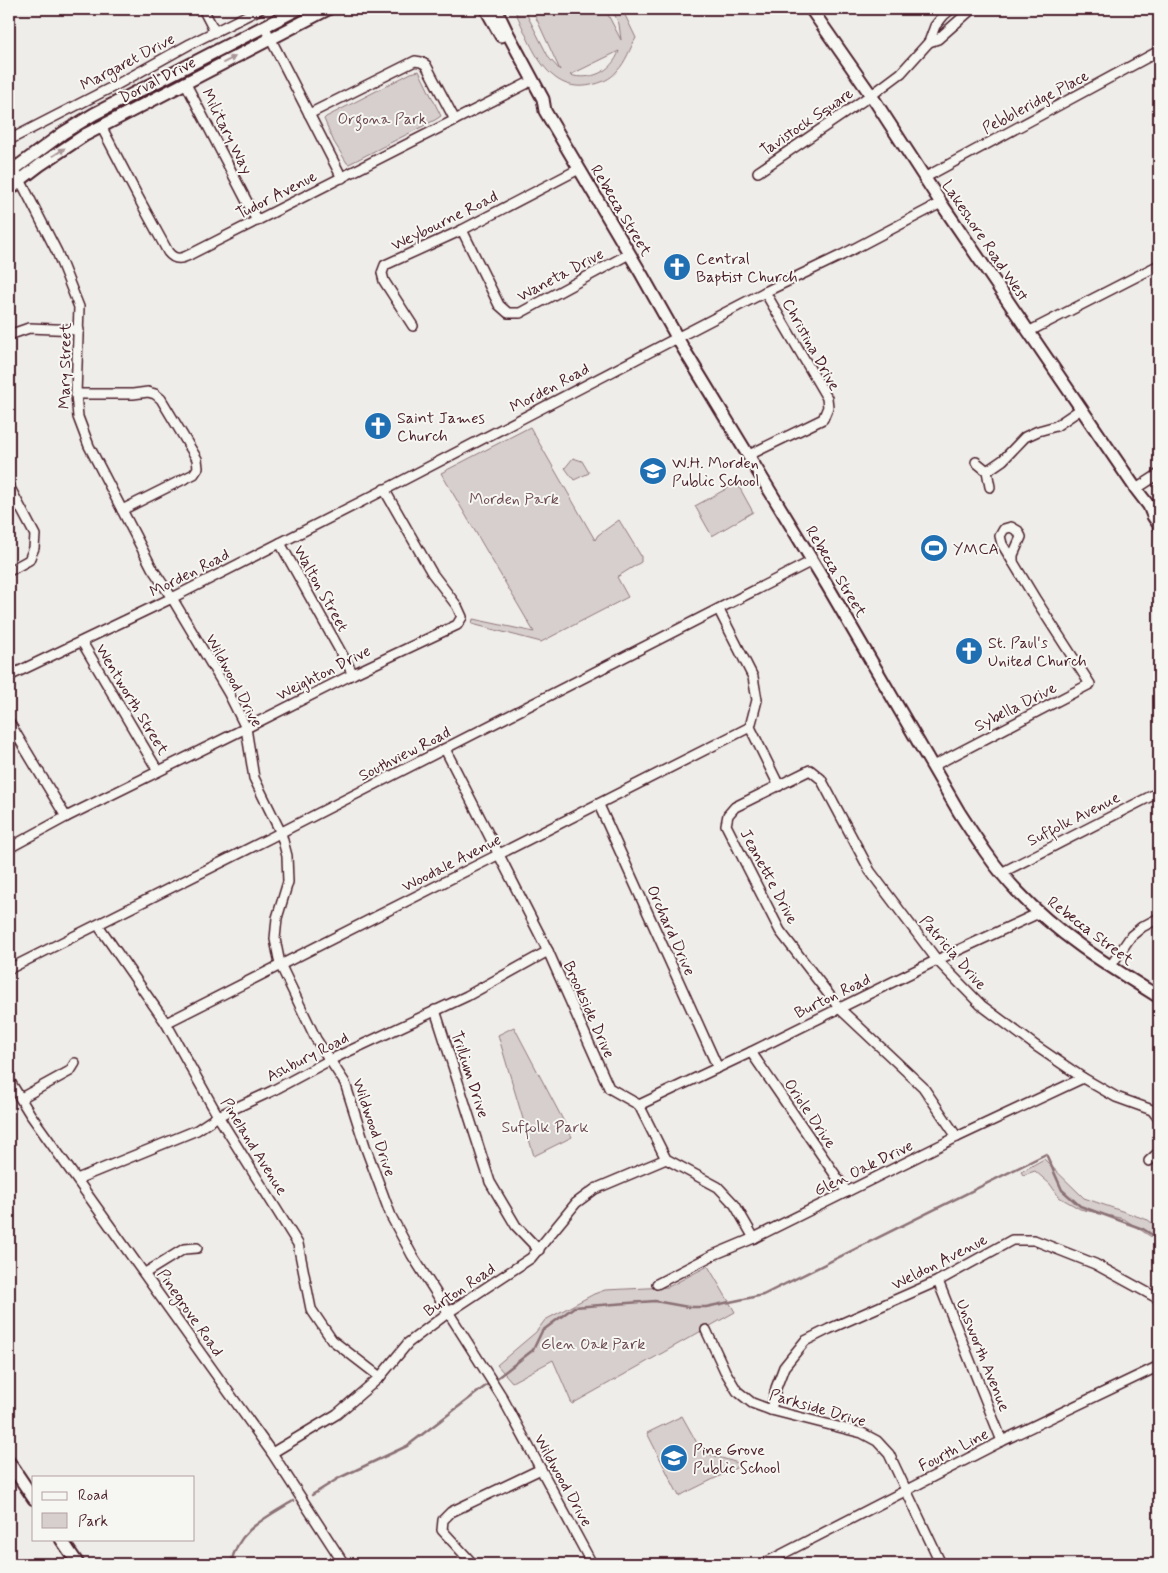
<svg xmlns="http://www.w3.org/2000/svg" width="1168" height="1573" font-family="Mynerve,sans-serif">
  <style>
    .green { fill: #d7cfce; stroke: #90777c; fill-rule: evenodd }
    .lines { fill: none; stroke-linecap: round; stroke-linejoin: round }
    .stream { stroke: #8a6f74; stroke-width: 2.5 }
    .minor-casing { stroke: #4a1f2b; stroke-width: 12 }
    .major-casing { stroke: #4a1f2b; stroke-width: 15 }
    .minor { stroke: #f6f6f2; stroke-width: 9 }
    .major { stroke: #f6f6f2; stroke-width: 11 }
    .oneway { fill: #a99598 }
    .labels { text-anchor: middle; stroke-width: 4; stroke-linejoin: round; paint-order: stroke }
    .street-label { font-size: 16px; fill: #4a1f2b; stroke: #f6f6f2 }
    .park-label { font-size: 16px; fill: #6d4b54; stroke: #f6f6f2 }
    .poi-label { font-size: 16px; fill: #4a1f2b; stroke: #f6f6f2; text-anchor: start }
  </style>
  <rect width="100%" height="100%" fill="#efedea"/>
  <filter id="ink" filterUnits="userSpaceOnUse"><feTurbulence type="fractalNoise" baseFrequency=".02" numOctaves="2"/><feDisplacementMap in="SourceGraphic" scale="10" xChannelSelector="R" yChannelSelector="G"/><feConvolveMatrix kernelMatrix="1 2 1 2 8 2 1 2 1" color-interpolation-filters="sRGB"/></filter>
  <g filter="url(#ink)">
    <g class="green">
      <path d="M514,9H524L549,58L560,70L532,9H605L621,40L619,24L612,9H622L636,38C630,48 626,62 617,71C611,79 601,83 591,85C545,95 530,41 514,9ZM619,51C612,72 590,81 570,75Z"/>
      <path d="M419,71L441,116L435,120L349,164L347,163L334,142L324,119L326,117L411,73Z"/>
      <path d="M530,427L595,540L598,535L619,520L641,556V562L617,577L628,597L541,642L472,624L473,619L534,632L441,473Z"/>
      <path d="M573,458L582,461L589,473L574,480L565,468Z"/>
      <path d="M737,483L753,512L712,536L695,506Z"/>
      <path d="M514,1027L572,1137L534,1156L498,1035Z"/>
      <path d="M1044,1159L1084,1198L1148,1220L1159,1228V1242L1124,1219L1080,1209L1059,1197L1050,1184L1035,1171L1023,1175L1021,1172Z"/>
      <path d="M708,1266L735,1312L572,1404L553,1360L512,1382L497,1365L536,1332L545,1320L594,1294L605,1290L668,1287Z"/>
      <path d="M682,1416L702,1452L738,1463L736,1468L679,1496L647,1433Z"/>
    </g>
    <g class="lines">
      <g class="stream">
        <path d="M497,1378L533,1350L542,1331L574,1307L655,1301L688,1307H706L763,1295L1046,1154L1062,1190L1080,1206L1143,1229L1159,1239"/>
        <path d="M312,1495L339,1478L407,1446L487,1385"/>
        <path d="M231,1564C237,1530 266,1518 293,1501"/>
      </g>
      <g class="minor-casing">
        <g id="minor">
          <path d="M203,9L215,32"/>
          <path d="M264,26L342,178"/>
          <path d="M929,42L938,39L972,9"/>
          <path d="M185,82L257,221"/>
          <path d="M309,114L415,61L421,62L426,65L455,120"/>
          <path d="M101,126L138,197L168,252C175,261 182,259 191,254L526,84"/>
          <path d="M9,140L118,84L190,44L260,9"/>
          <path d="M9,158L57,252L79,307L76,394L78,417L89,446L152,568L172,598L229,694L246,728L254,778L281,833L287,856L288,882L277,918L275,939L280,964L316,1039L345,1083L365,1146L391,1216L412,1255L502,1397L592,1564"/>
          <path d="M758,172L877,91L901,73L929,42L935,26L944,15L951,9"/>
          <path d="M924,178L1159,51"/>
          <path d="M462,230L499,305L508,313H520L629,254"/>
          <path d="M413,326L384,281L382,273L385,265L462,230L579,169"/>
          <path d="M1028,332L1159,265"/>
          <path d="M9,335L29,328L79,330"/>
          <path d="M76,394H133L148,392L155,394L161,399L197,459L198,468L194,474L122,510"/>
          <path d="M749,455L823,419L828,407L827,398L765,292"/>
          <path d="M976,462L987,471L990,487"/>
          <path d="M987,471L1003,460L1025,437L1038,431L1056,426L1081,409"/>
          <path d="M9,486L35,535L34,548L29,560L9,571"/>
          <path d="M1136,489L1159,474"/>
          <path d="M1011,527L1018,531L1021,537L1013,555V562L1002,544L1000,536L1004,529Z"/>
          <path d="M280,543L353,674"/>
          <path d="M719,610L753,677L757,700L750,727L779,786"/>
          <path d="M82,642L158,771"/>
          <path d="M9,676L172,598L394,485L765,292L842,255L941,203"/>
          <path d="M9,722L66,817"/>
          <path d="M445,749L548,951L609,1088L639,1105L666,1159L718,1187L735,1205L754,1238"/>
          <path d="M933,766L1090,684L1036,600L1013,562"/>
          <path d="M599,805L718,1068"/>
          <path d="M9,848L66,817L246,728L353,674L457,625L462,617L457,606L432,573L384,489"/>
          <path d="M1001,873L1159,792"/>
          <path d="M98,925L166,1023L218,1116L298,1244L311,1309L332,1340L380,1377"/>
          <path d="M1110,967L1131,936L1142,927L1159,918"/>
          <path d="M9,969L270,838L812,561"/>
          <path d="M435,1010L490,1182L516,1226L539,1250"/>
          <path d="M166,1023C360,923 556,827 750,727"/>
          <path d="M751,1052L847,1192"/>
          <path d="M9,1080L30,1114L272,1453L344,1564"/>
          <path d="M21,1098L70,1071L75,1063"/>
          <path d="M639,1105L751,1052L937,960L1039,913"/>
          <path d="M957,1137L923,1087L840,1009L780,931L726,825L728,815L735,807L810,770L821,779L870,871L937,960L981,1005L1036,1046L1083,1078L1116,1097L1152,1110L1159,1119"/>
          <path d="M1149,1161L1159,1152"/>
          <path d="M77,1179L197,1130L218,1116L272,1091L330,1060L467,996L548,951"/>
          <path d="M145,1273L184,1249L197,1248"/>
          <path d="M938,1281L1002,1441"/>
          <path d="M657,1284L711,1256L754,1238L957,1137L1083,1078"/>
          <path d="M706,1330L725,1371L737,1391L752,1403L771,1410L862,1433L877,1441L889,1454L941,1564"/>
          <path d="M771,1410L776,1388L784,1367L805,1341L829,1329L938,1281L1012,1240H1034L1095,1264L1159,1299"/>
          <path d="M272,1453L337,1414L380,1377L408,1343L449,1312L531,1258L576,1203L595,1189L666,1159"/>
          <path d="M473,1564L442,1530L443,1520L451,1512L541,1469"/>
          <path d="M763,1564L1002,1441L1159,1366"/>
        </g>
      </g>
      <g class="major-casing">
        <g id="major">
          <path d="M486,9L501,36"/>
          <path d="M496,9L507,32L543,99L545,111L642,275L683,348L827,585L959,812C977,840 995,868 1018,892C1058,935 1109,966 1159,997"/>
          <path d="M811,9L871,95L941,203L1136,489L1149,506L1153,516L1159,525"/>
          <path d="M9,173L63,133L94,114L298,9"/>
          <path d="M9,191L19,181L40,165L85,135L328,9"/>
          <path d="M9,1462L34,1499"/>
          <path d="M61,1539L78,1564"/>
        </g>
      </g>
      <use href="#minor" class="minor"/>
      <use href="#major" class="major"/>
    </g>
    <defs><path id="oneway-solid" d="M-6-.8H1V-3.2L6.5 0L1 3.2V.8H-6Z" transform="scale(1.25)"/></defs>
    <g class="oneway">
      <use href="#oneway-solid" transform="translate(229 60) rotate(-27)"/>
      <use href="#oneway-solid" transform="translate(59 152) rotate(-34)"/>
    </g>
  </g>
  <defs>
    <g id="church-disc" transform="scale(1.4375)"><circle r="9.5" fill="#1f6fb2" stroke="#f6f6f2"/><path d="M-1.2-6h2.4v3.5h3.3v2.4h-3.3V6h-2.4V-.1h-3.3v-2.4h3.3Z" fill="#fff"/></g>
    <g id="school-disc" transform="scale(1.4375)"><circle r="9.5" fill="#1f6fb2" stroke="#f6f6f2"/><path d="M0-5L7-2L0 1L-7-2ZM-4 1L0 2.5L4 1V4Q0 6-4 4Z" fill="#fff"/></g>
    <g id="stadium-disc" transform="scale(1.4375)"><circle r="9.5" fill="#1f6fb2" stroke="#f6f6f2"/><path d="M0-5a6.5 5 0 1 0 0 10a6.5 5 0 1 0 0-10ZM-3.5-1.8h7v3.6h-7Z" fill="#fff"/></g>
  </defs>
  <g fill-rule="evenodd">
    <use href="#church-disc" x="677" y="267"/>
    <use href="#church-disc" x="378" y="426"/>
    <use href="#school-disc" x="653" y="471"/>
    <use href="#stadium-disc" x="934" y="548"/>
    <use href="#church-disc" x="969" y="651"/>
    <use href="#school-disc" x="674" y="1458"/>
  </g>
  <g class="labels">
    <g class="street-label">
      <text transform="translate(127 61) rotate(-28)" y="6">Margaret Drive</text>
      <text transform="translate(157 79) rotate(-27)" y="6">Dorval Drive</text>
      <text transform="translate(1035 101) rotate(-28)" y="6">Pebbleridge Place</text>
      <text transform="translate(806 121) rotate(-34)" y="6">Tavistock Square</text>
      <text transform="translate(228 131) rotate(63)" y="6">Military Way</text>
      <text transform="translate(276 194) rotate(-27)" y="6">Tudor Avenue</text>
      <text transform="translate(622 210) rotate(59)" y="6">Rebecca Street</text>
      <text transform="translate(444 220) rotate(-26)" y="6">Weybourne Road</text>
      <text transform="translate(986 240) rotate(56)" y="6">Lakeshore Road West</text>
      <text transform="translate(560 274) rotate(-28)" y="6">Waneta Drive</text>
      <text transform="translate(812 344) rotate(61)" y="6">Christina Drive</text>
      <text transform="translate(64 366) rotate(-89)" y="6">Mary Street</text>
      <text transform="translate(549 387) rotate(-28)" y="6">Morden Road</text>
      <text transform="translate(837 571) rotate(59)" y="6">Rebecca Street</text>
      <text transform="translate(189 572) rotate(-27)" y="6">Morden Road</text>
      <text transform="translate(322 588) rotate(61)" y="6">Walton Street</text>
      <text transform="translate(323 672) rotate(-27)" y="6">Weighton Drive</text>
      <text transform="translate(235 680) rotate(62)" y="6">Wildwood Drive</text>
      <text transform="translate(133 699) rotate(59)" y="6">Wentworth Street</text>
      <text transform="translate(1015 706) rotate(-27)" y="6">Sybella Drive</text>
      <text transform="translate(404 753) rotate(-27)" y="6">Southview Road</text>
      <text transform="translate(1073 818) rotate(-27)" y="6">Suffolk Avenue</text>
      <text transform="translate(451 862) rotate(-27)" y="6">Woodale Avenue</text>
      <text transform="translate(770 876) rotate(62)" y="6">Jeanette Drive</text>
      <text transform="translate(672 930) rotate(66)" y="6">Orchard Drive</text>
      <text transform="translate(1091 930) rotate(37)" y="6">Rebecca Street</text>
      <text transform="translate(954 952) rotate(49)" y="6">Patricia Drive</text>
      <text transform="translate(832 995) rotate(-26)" y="6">Burton Road</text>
      <text transform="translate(590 1009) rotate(66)" y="6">Brookside Drive</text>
      <text transform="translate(307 1056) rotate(-27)" y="6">Ashbury Road</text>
      <text transform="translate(471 1074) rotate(72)" y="6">Trillium Drive</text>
      <text transform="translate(811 1113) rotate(56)" y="6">Oriole Drive</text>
      <text transform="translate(375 1127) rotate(71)" y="6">Wildwood Drive</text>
      <text transform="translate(255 1146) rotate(58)" y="6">Pineland Avenue</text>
      <text transform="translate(863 1167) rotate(-26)" y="6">Glen Oak Drive</text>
      <text transform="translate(939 1261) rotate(-27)" y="6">Weldon Avenue</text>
      <text transform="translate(459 1289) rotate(-34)" y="6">Burton Road</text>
      <text transform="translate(191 1312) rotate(55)" y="6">Pinegrove Road</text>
      <text transform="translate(984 1355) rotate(68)" y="6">Unsworth Avenue</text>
      <text transform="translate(818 1407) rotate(16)" y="6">Parkside Drive</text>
      <text transform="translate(953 1449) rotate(-27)" y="6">Fourth Line</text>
      <text transform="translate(564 1480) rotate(61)" y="6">Wildwood Drive</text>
    </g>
    <g class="park-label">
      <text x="382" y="124">Orgona Park</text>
      <text x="514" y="504">Morden Park</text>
      <text x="545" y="1132">Suffolk Park</text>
      <text x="593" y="1349">Glen Oak Park</text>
    </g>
    <g class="poi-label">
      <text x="696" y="264">Central<tspan x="696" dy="18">Baptist Church</tspan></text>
      <text x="397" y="423">Saint James<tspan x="397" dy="18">Church</tspan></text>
      <text x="672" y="468">W.H. Morden<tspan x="672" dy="18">Public School</tspan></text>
      <text x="953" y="554">YMCA</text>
      <text x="988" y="648">St. Paul's<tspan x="988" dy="18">United Church</tspan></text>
      <text x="693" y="1455">Pine Grove<tspan x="693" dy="18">Public School</tspan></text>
    </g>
  </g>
  <rect width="1168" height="1573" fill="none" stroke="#f6f6f2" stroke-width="30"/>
  <rect x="15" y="15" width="1138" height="1543" fill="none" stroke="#4a1f2b" stroke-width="2" filter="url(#ink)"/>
  <rect x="32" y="1476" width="162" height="65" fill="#f6f6f2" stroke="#b1a0a2"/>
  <rect x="42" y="1492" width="25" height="8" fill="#f6f6f2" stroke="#b1a0a2"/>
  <text x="78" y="1500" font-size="15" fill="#4a1f2b">Road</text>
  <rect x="42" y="1513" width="25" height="15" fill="#d7cfce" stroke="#b1a0a2"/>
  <text x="78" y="1526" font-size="15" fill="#4a1f2b">Park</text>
</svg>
